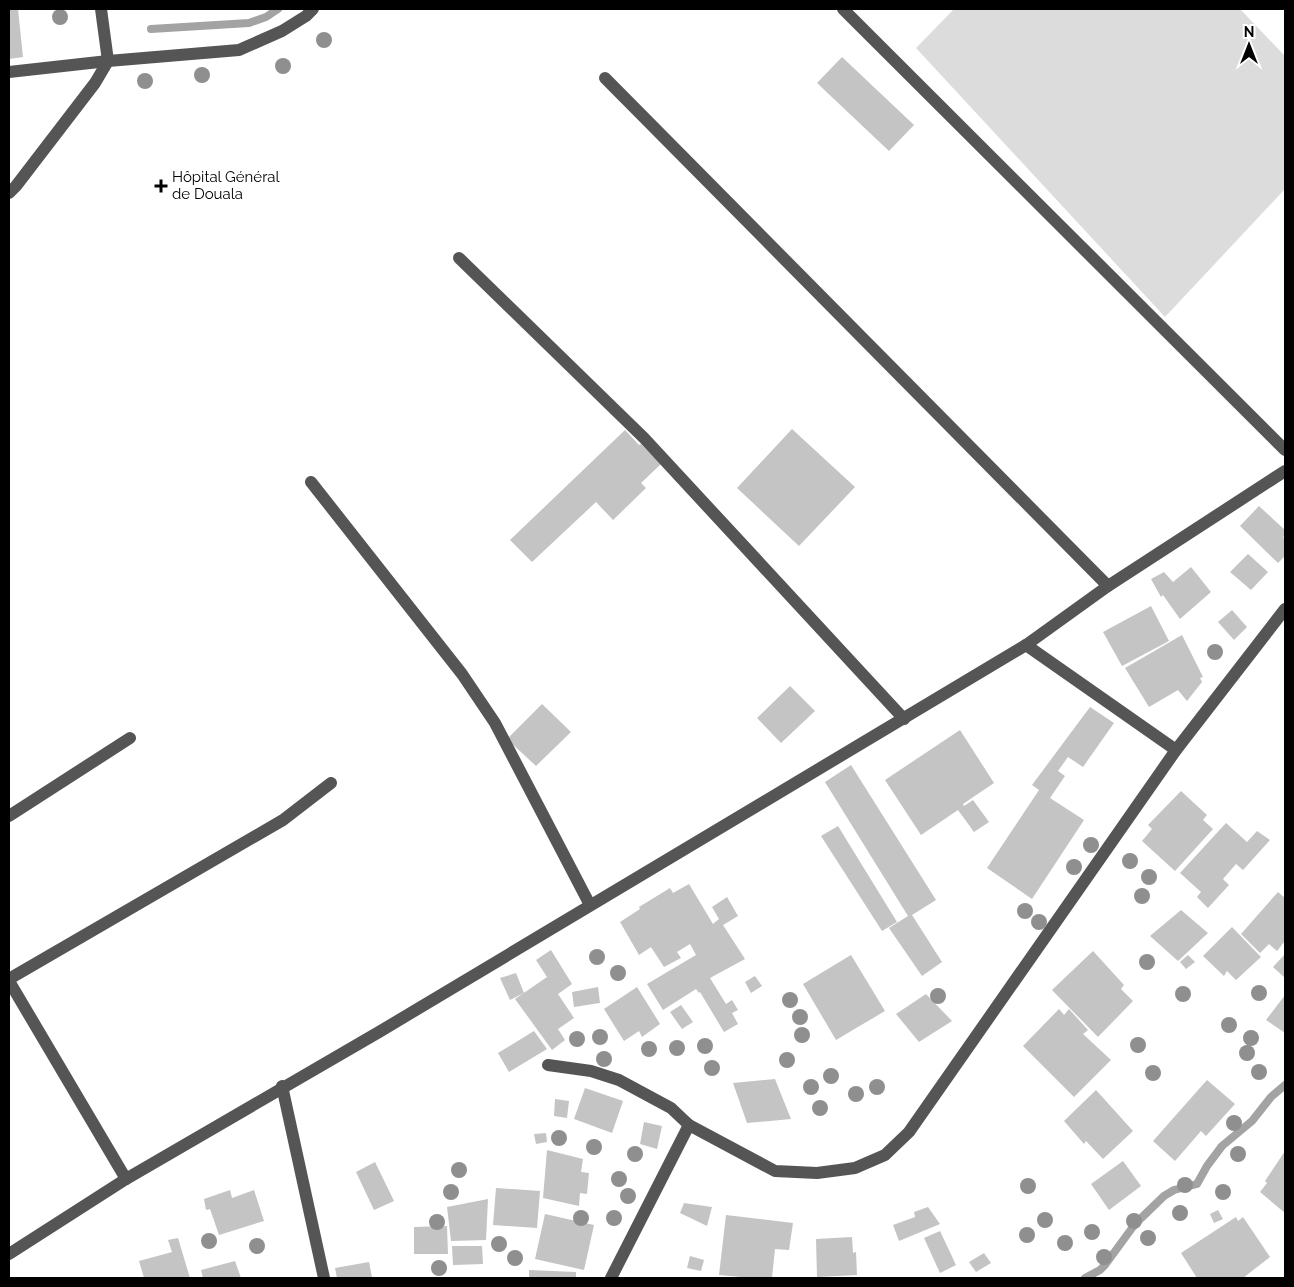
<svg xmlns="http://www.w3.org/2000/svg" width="1294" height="1287" font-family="Raleway,sans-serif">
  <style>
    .green { fill: #dcdcdc }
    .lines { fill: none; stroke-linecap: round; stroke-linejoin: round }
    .stream { stroke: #a3a3a3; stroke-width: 8 }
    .building { fill: #c4c4c4 }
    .minor { stroke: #555; stroke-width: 12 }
    .tree { fill: #8f8f8f }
    .poi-dot { fill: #000; stroke: #fff; stroke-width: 2 }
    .labels { text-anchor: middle; stroke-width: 4.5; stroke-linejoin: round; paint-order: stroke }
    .poi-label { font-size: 15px; fill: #000; stroke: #fff; text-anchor: start }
  </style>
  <rect width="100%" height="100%" fill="#fff"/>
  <path class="green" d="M954,9H1240L1285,56V189L1165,317L916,48Z"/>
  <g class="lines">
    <g class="stream">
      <path d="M151,29L249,23L266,17L278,9"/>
      <path d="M1085,1278L1100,1270L1105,1265L1135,1224L1164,1196L1174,1190L1197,1184L1207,1166L1222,1146L1252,1121L1271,1097L1285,1085"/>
    </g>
  </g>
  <g class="building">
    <path d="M9,9H18L23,57L9,59Z"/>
    <path d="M842,57L914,125L889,151L817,83Z"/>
    <path d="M792,429L855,487L799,546L737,488Z"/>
    <path d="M625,430L639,445L641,444L661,464L641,483L646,488L613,520L596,502L532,562L510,540Z"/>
    <path d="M1259,506L1285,530V535L1283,537L1285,540V556L1278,563L1240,526Z"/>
    <path d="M1248,554L1268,572L1251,590L1230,572Z"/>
    <path d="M1191,567L1211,592L1180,619L1163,595L1161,597L1151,579L1164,572L1173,582Z"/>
    <path d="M1151,606L1169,641L1122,666L1103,632Z"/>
    <path d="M1232,610L1247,627L1234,640L1218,622Z"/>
    <path d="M1182,635L1203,677L1200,678L1202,682L1187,701L1178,690L1149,707L1125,668Z"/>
    <path d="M790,686L815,711L781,743L757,718Z"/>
    <path d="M542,704L571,732L536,766L507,739Z"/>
    <path d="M1090,707L1114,723L1083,767L1068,757L1058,771L1065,776L1050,798L1084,820L1032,899L987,868L1039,790L1032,785Z"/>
    <path d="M960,730L994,783L963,804L964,806L973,800L989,822L974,832L958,810L921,835L885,780Z"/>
    <path d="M851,765L936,900L912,915L942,962L922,976L889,928L908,916L825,782Z"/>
    <path d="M1181,791L1207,815L1203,820L1213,829L1175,871L1142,841L1152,829L1148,825Z"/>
    <path d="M1226,823L1247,842L1257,831L1270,840L1243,870L1236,864L1223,879L1229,885L1208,908L1197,897L1201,892L1180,873Z"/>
    <path d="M838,826L897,922L882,931L821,836Z"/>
    <path d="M689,884L713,924L719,919L712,907L727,897L738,916L723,925L745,959L710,978L726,1004L732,1000L738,1010L732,1013L738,1024L724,1032L700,992L699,993L696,989L663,1010L647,984L696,955L690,944L677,952L681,958L664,967L651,947L639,955L620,922L640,909L639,907L670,888L673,893Z"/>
    <path d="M1278,892L1285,898V941L1277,951L1269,944L1260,953L1241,934Z"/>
    <path d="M1181,910L1208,933L1178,961L1150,936Z"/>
    <path d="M1232,927L1261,957L1236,980L1227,971L1224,976L1203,956Z"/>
    <path d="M551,950L572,984L558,994L574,1018L558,1029L565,1040L552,1050L515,999L547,977L536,960Z"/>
    <path d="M1093,951L1124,985L1121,989L1133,1001L1098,1037L1052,990Z"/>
    <path d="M1285,954V978L1273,967Z"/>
    <path d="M851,955L885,1011L836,1040L803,984Z"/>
    <path d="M1188,955L1195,962L1186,969L1180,962Z"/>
    <path d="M516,973L524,993L510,1000L500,978Z"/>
    <path d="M755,976L762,986L751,993L745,982Z"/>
    <path d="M598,987L600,1003L574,1007L572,992Z"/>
    <path d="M637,987L660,1024L642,1037L639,1031L624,1041L604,1009Z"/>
    <path d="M926,994L952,1021L919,1042L896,1014Z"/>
    <path d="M1285,995V1033L1266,1020Z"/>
    <path d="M681,1005L693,1022L682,1029L670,1012Z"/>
    <path d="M1059,1009L1064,1015L1069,1009L1088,1030L1083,1034L1111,1060L1074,1097L1023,1046Z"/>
    <path d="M534,1031L547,1049L509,1072L498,1053Z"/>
    <path d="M775,1079L791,1119L747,1123L733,1083Z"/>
    <path d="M1207,1080L1235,1104L1206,1136L1201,1131L1175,1161L1153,1141Z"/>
    <path d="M585,1088L623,1101L612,1133L574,1119Z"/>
    <path d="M1096,1090L1133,1131L1103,1159L1086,1141L1084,1144L1064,1121Z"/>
    <path d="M555,1099L569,1101L567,1118L554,1116Z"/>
    <path d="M644,1122L662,1126L657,1149L640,1144Z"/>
    <path d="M546,1133L547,1142L536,1144L534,1134Z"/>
    <path d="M547,1150L583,1159L581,1172L589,1173L587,1194L580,1193L579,1206L543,1198Z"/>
    <path d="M1285,1151V1213L1260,1192L1267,1183L1265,1181Z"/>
    <path d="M1123,1161L1141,1186L1109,1210L1091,1184Z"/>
    <path d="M375,1162L394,1201L374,1210L356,1172Z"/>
    <path d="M496,1188L540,1191L537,1228L493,1225Z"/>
    <path d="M230,1190L232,1198L254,1190L264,1221L219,1235L210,1209L206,1210L204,1199Z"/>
    <path d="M488,1199L486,1240L451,1241L447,1207Z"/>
    <path d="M684,1203L712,1207L707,1226L680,1213Z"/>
    <path d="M928,1207L940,1224L899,1241L893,1225L915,1217L914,1212Z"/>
    <path d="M1218,1210L1223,1219L1214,1223L1210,1214Z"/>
    <path d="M545,1214L594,1225L584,1270L535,1259Z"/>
    <path d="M726,1215L793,1223L789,1250L775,1249L772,1278H752L719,1275Z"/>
    <path d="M1236,1217L1238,1221L1243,1217L1270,1257L1243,1278H1197L1181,1253Z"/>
    <path d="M447,1226L448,1254H414V1227Z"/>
    <path d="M940,1231L956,1265L940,1273L924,1238Z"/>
    <path d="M852,1237L853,1253L856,1252L857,1275L817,1277L816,1239Z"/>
    <path d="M178,1238L190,1278H144L139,1261L172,1252L168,1240Z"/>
    <path d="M452,1246H482L483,1264L453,1265Z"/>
    <path d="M984,1253L991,1263L976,1272L969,1262Z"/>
    <path d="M690,1256L704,1260L701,1271L687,1268Z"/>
    <path d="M235,1261L241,1278H203L201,1270Z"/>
    <path d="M369,1262L372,1277L337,1278L335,1268Z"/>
    <path d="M529,1270L576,1272V1278H529Z"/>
  </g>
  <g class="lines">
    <g class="minor">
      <path d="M843,9L1285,450"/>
      <path d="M9,72L108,61L239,50L282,31L306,16L313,9"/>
      <path d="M605,78L1108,586"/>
      <path d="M9,193L16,186L95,83L108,61L101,9"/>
      <path d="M459,258L644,438L904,719"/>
      <path d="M311,482L462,674L495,723L590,905"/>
      <path d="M1026,645L1176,750"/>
      <path d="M9,816L130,738"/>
      <path d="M9,979L283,820L331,783"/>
      <path d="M9,981L126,1179"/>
      <path d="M548,1065L591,1071L619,1080L671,1108L689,1125"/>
      <path d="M282,1086L324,1278"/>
      <path d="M9,1254L126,1179L379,1032L1026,645L1108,586L1285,471"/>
      <path d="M611,1278L689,1125L775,1171L817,1173L855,1168L885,1155L909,1132L1176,750L1285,609"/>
    </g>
  </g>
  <g class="tree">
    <circle cx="60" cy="17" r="8"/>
    <circle cx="324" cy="40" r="8"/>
    <circle cx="283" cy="66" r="8"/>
    <circle cx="202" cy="75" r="8"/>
    <circle cx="145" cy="81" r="8"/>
    <circle cx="1215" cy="652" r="8"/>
    <circle cx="1091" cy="845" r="8"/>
    <circle cx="1130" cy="861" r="8"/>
    <circle cx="1074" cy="867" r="8"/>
    <circle cx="1149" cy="877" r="8"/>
    <circle cx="1142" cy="896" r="8"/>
    <circle cx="1025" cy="911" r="8"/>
    <circle cx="1039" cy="922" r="8"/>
    <circle cx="597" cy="957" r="8"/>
    <circle cx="1147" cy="962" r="8"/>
    <circle cx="618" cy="973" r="8"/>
    <circle cx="1259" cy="993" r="8"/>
    <circle cx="1183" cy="994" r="8"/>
    <circle cx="938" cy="996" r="8"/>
    <circle cx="790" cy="1000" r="8"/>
    <circle cx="800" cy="1017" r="8"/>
    <circle cx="1229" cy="1025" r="8"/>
    <circle cx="802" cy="1035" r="8"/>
    <circle cx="600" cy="1037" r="8"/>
    <circle cx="1251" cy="1038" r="8"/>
    <circle cx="577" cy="1039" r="8"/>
    <circle cx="1138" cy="1045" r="8"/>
    <circle cx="705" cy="1046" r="8"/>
    <circle cx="677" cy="1048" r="8"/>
    <circle cx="649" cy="1049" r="8"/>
    <circle cx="1247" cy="1053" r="8"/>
    <circle cx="604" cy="1059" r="8"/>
    <circle cx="787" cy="1060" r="8"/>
    <circle cx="712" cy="1068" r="8"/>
    <circle cx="1259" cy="1072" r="8"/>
    <circle cx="1153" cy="1073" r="8"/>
    <circle cx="831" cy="1076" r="8"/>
    <circle cx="811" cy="1087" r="8"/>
    <circle cx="877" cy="1087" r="8"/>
    <circle cx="856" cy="1094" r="8"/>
    <circle cx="820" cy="1108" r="8"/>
    <circle cx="1234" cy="1123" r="8"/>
    <circle cx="559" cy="1138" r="8"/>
    <circle cx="594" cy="1147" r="8"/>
    <circle cx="635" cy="1154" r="8"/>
    <circle cx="1238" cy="1154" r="8"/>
    <circle cx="459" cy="1170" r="8"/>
    <circle cx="619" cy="1179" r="8"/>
    <circle cx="1185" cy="1185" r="8"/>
    <circle cx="1028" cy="1186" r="8"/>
    <circle cx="451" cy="1192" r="8"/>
    <circle cx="1223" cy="1192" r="8"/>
    <circle cx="628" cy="1196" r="8"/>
    <circle cx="1180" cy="1213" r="8"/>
    <circle cx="581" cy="1218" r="8"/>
    <circle cx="614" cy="1218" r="8"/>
    <circle cx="1045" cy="1220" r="8"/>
    <circle cx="1134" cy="1221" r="8"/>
    <circle cx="437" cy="1222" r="8"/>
    <circle cx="1092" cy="1232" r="8"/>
    <circle cx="1027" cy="1235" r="8"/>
    <circle cx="1148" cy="1238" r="8"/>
    <circle cx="209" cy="1241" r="8"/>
    <circle cx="1065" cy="1243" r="8"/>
    <circle cx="499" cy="1244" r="8"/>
    <circle cx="257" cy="1246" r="8"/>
    <circle cx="1104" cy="1257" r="8"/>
    <circle cx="515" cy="1258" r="8"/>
    <circle cx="439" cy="1268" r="8"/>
  </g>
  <path class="poi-dot" d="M158.5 178.5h5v5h5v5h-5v5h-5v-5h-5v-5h5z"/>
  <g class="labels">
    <g class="poi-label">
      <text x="172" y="182">Hôpital Général<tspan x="172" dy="17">de Douala</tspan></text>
    </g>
  </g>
  <rect width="1294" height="1287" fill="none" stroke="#000000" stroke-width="20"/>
  <g transform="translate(1249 45)" stroke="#ffffff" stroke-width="4" paint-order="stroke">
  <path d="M0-4L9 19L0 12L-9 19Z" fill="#000000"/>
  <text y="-8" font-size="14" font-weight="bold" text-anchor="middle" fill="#000000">N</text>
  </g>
</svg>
